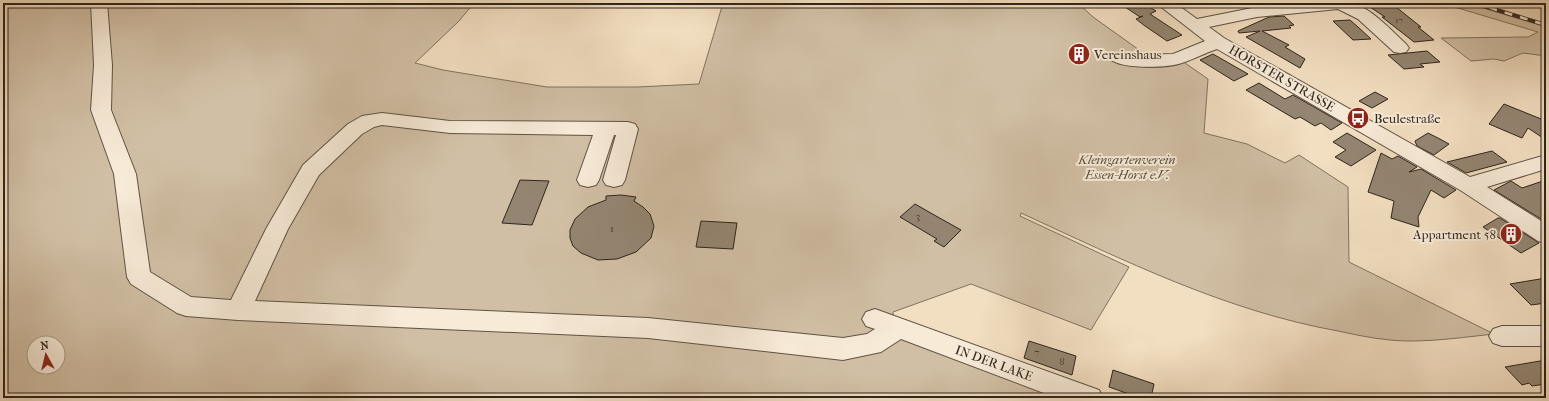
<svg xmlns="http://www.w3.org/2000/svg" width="1549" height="401" font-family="'IM FELL French Canon',serif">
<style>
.green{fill:#d1bfa5;stroke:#807260;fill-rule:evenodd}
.building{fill:#948572;stroke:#2e251c}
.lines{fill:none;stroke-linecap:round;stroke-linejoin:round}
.minor-casing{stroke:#5f5345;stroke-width:2}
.minor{fill:#f7ead7;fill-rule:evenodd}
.rail-casing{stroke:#2e251c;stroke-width:4}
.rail{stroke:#f7ead7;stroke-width:2.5;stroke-dasharray:8;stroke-linecap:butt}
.labels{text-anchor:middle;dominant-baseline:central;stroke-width:4;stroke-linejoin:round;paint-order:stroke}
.far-number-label{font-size:9px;fill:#483d32}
.number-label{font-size:11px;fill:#483d32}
.poi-label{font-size:13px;fill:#2e251c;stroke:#f7ead7;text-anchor:start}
.street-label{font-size:13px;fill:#2e251c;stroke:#f7ead7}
.park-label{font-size:13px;font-style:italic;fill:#574c3e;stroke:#f7ead7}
</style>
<rect width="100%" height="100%" fill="#f2dec1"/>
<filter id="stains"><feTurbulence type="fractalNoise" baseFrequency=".005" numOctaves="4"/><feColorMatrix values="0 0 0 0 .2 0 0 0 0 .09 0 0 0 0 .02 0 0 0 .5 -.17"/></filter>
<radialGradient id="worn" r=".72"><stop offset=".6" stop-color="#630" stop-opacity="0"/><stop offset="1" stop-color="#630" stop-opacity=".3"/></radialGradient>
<path class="green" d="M3,3H474L459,21L415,63L443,70L547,87H637L699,84L723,3H1078L1093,17L1149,57L1175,56L1208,79L1204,133L1247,144L1285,163L1299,155L1348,187L1349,262L1494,334C1466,337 1438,341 1410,341C1385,341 1361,336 1338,331C1226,311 1123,260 1021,213L1020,216L1129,267L1091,330L971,284L893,312L894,324L1077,398H3ZM34,343H58V367H34Z
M1441,3H1467L1546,27V56L1523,53L1504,61L1494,59L1471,61L1441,38L1528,37L1538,32Z"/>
<path class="building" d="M1137,3H1143L1156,11L1150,14L1182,35L1167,41L1145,26L1136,19L1143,16L1140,17L1125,7Z
M1364,3H1391L1421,27H1418L1434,40L1414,42L1382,17H1385Z
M1284,16L1294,25L1289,26L1291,28L1262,31L1289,45L1285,47L1305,59L1300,68L1246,37L1260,31L1239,33L1238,31L1269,17Z
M1350,20L1358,27L1371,39L1353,40L1333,21Z
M1427,51L1440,62L1420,64L1424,67L1404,69L1388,55Z
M1213,54L1248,74L1234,81L1200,60Z
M1259,83L1285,99L1293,95L1342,123L1331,130L1321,123L1315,126L1300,117L1295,119L1246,90Z
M1375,92L1388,99L1372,108L1359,101Z
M1504,104L1546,121V140L1528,128L1522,138L1489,124Z
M1347,133L1376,150L1351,166L1335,157L1346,150L1333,142Z
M1428,133L1438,138L1449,144L1434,155L1417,146L1415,141Z
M1492,151L1507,162L1466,173L1447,162Z
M1381,153L1392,159L1398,156L1417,167L1409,172L1421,169L1456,190L1444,198L1431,190L1418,217L1419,227L1391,218L1394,201L1368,192Z
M520,180L549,181L532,225L502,223Z
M1546,180V222L1494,190L1511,181L1522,188Z
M621,195L636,197L634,201L643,207L650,214L654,226L651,238L636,252L617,259L598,260L581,253L573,246L570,238V230L575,219L588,207L606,200V196Z
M915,204L936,216L961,230L944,247L934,241L937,239L900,217Z
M1498,218H1500L1539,243L1521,253L1483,227Z
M701,221L737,223L733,249L696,247Z
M1546,278V303L1531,305L1510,284Z
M1029,341L1076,356L1072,375L1024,358Z
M1546,360V384L1532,386L1529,383L1522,385L1505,367Z
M1113,370L1154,384L1151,398H1140L1109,387Z"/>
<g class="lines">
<g class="minor-casing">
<path id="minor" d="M91,3H107L112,65L111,110L136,174L150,272L191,297L231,300L266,229L303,165L348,124L362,116L382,113L450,121L628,122L635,124L638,129L625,180L622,185L614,187L606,185L603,180L616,135H614L599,180L596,185L588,187L580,185L577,180L593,135L450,133L382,125L374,127L362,134L319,175L288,229L255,301L648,318L843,338L867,334L875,329L866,326L862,319L866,312L875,309L1099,390L1103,398H1057L901,339L881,352L843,360L648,338L238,320L186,316L177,313L131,284L127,277L114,174L91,110L94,65Z
M1156,3H1175L1197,19L1257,7L1296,3H1354C1375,12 1390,29 1406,44L1409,48L1406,52L1400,53L1394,52L1358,19L1338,9L1257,17L1209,27L1224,38L1470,177L1546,155V169L1487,187L1546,224V243L1538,241L1460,190L1217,49C1205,53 1194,59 1182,63C1168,68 1117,70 1108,57L1111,53L1117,52L1129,55L1173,54L1205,41Z
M1502,326H1546V346H1502L1493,343L1489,336L1493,329Z"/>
</g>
<use href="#minor" class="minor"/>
<g class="rail-casing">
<path id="rail" d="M1474,3L1546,25"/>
</g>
<use href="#rail" class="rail"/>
</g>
<defs>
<g id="building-disc" transform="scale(1.15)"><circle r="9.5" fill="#8f2418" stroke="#f7ead7"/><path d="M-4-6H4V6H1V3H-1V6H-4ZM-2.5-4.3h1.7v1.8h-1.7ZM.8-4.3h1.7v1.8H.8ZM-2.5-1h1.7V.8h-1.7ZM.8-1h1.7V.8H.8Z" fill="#fff"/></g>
<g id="bus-disc" transform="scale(1.15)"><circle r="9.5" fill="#8f2418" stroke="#f7ead7"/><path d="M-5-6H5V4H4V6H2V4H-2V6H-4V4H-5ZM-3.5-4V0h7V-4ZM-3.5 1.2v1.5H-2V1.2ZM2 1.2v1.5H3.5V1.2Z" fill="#fff"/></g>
</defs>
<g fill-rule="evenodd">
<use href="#building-disc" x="1079" y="54"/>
<use href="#bus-disc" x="1358" y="118"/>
<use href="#building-disc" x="1511" y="234"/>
</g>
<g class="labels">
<g class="far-number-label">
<text x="1399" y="20">17</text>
</g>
<g class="number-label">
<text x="918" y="216">3</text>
<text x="612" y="228">1</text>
<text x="1037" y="352">7</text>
<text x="1062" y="361">8</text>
</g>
<g class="poi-label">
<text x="1094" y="54">Vereinshaus</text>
<text x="1374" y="118">Beulestraße</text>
<text x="1496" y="234" text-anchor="end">Appartment 58</text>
</g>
<g class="street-label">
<text transform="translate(1282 78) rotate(30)">HORSTER STRASSE</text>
<text transform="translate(994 363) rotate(20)">IN DER LAKE</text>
</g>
<g class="park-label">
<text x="1127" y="159">Kleingartenverein<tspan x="1127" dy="15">Essen-Horst e.V.</tspan></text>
</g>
</g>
<rect width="1549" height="401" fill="none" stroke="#f2dec1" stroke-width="16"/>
<rect x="4" y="4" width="1541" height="393" fill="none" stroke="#2e251c" stroke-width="2"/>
<rect x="8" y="8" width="1533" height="385" fill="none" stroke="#2e251c"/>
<g transform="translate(46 355) rotate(352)"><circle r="19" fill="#f7ead7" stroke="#a79b8c"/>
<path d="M0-3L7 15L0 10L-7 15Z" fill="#8f2418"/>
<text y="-6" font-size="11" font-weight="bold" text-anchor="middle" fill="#2e251c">N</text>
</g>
<rect width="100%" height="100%" filter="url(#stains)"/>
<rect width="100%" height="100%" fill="url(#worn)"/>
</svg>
